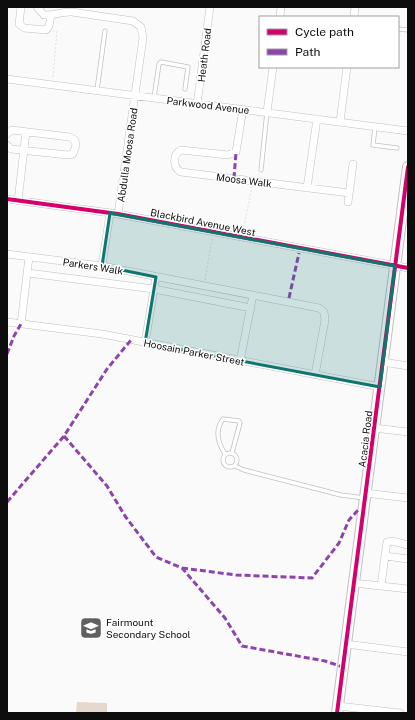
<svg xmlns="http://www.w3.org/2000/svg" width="415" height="720" font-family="'Public Sans',sans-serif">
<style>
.building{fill:#e5d8cd}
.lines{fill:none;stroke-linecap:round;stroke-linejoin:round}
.lane-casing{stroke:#c0c0c0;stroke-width:5}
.street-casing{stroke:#c0c0c0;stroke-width:8}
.secondary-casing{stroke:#c0c0c0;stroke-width:12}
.path{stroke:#e0e0e0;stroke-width:1;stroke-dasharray:2 2;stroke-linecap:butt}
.lane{stroke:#fefefe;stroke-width:3.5}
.street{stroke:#fefefe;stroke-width:7}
.secondary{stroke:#fefefe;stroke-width:10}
.quiet{stroke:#8e44ad;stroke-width:3;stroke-dasharray:6 3;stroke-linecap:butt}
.cycleway-casing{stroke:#fff;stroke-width:6}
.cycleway{stroke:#d6006c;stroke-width:4}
.marked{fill:#0f766e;fill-opacity:0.2;stroke:#0f766e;stroke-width:3;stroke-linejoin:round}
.labels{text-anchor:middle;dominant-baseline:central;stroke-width:3;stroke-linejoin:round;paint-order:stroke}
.street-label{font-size:10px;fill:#0d0d0d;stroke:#fff}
.poi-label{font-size:10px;fill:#0d0d0d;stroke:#fff;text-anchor:start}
</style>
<rect width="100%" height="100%" fill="#fafafa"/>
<path class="building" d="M77,702L107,703V713H76Z"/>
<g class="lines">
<g class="lane-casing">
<path id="lane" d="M398,29L408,30
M97,90L105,31
M154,98L159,64L161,62L188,67L185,89
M375,127L373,145L397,148
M261,170L267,112
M223 460a7 7 0 1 1 14 0a7 7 0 1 1-14 0Z
M225,454C218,443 214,431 223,419L239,421L240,423L232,453
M235,466L244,470L341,495L364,498"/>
</g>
<g class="street-casing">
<path id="street" d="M21,7L19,24L24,28L46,30L49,26L51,15
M37,7L44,15C53,16 62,11 72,12L133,21L141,27L143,38L118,214
M280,17L281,7
M354,17L355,7
M7,79L408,131
M197,104L210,7
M243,109L236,152L228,155L181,150C173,154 172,167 181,172L349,193
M267,112L273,67
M340,122L347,67
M7,134L12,130L69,137L75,140L76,145L73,154L68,155L11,149L7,145
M307,188L317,119
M7,199L118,214L408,268
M18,201L26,132
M348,202L353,164
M7,254L102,266L319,308L324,312L325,320L315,375
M102,266L110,213
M28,273L154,289L251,308
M7,322L102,334L380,387
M21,324L29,257
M145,343L156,277
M240,361L253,295
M383,362L408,366
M374,428L408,432
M365,493L408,498
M385,556L387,542L392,541L408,545
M354,583L408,589
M381,586L385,556L408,559
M346,644L408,652
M338,706L400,713"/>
</g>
<g class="secondary-casing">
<path id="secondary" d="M337,713L408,167"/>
</g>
<path class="path" d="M53,77L57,31H54
M243,231L252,187
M205,280L212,239"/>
<use href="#lane" class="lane"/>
<use href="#street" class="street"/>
<use href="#secondary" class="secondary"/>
<path class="quiet" d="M234,178L236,152
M289,298L299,253
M7,354L14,336L21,324
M64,436L107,486L125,516L156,557L182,568L225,618L242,646L325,661L343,667
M7,502L64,436L107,369L131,340
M182,568L236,575L312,578L339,543L349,520L358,510"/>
<g class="cycleway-casing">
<path id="cycleway" d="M7,199L118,214L408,268
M337,713L408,167"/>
</g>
<use href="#cycleway" class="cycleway"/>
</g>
<path class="marked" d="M110,213L395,266L380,387L145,343L156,277L102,266Z"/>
<defs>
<g id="school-square" transform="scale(1.15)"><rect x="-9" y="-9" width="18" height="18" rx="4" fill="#606060" stroke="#fff"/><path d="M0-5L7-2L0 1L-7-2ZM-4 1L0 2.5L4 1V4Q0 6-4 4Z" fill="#fff"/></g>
</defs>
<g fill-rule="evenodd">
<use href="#school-square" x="91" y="628"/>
</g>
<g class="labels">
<g class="street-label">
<text transform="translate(204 55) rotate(-83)">Heath Road</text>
<text transform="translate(208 105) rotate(7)">Parkwood Avenue</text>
<text transform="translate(127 155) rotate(-82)">Abdulla Moosa Road</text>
<text transform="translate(244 180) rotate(7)">Moosa Walk</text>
<text transform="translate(203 222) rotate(11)">Blackbird Avenue West</text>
<text transform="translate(93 266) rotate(9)">Parkers Walk</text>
<text transform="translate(194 352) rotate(11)">Hoosain Parker Street</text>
<text transform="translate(365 439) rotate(-83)">Acacia Road</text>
</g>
<g class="poi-label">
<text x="106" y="622">Fairmount<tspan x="106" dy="12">Secondary School</tspan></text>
</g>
</g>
<rect width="415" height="720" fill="none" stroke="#0d0d0d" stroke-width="16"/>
<rect x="259" y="16" width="140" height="52" fill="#ffffff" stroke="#9e9e9e"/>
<rect x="267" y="29" width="20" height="6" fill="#d6006c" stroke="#9e9e9e"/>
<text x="295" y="36" font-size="12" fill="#0d0d0d">Cycle path</text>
<rect x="267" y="49" width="20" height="6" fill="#8e44ad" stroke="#9e9e9e"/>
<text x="295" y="56" font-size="12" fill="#0d0d0d">Path</text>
</svg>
